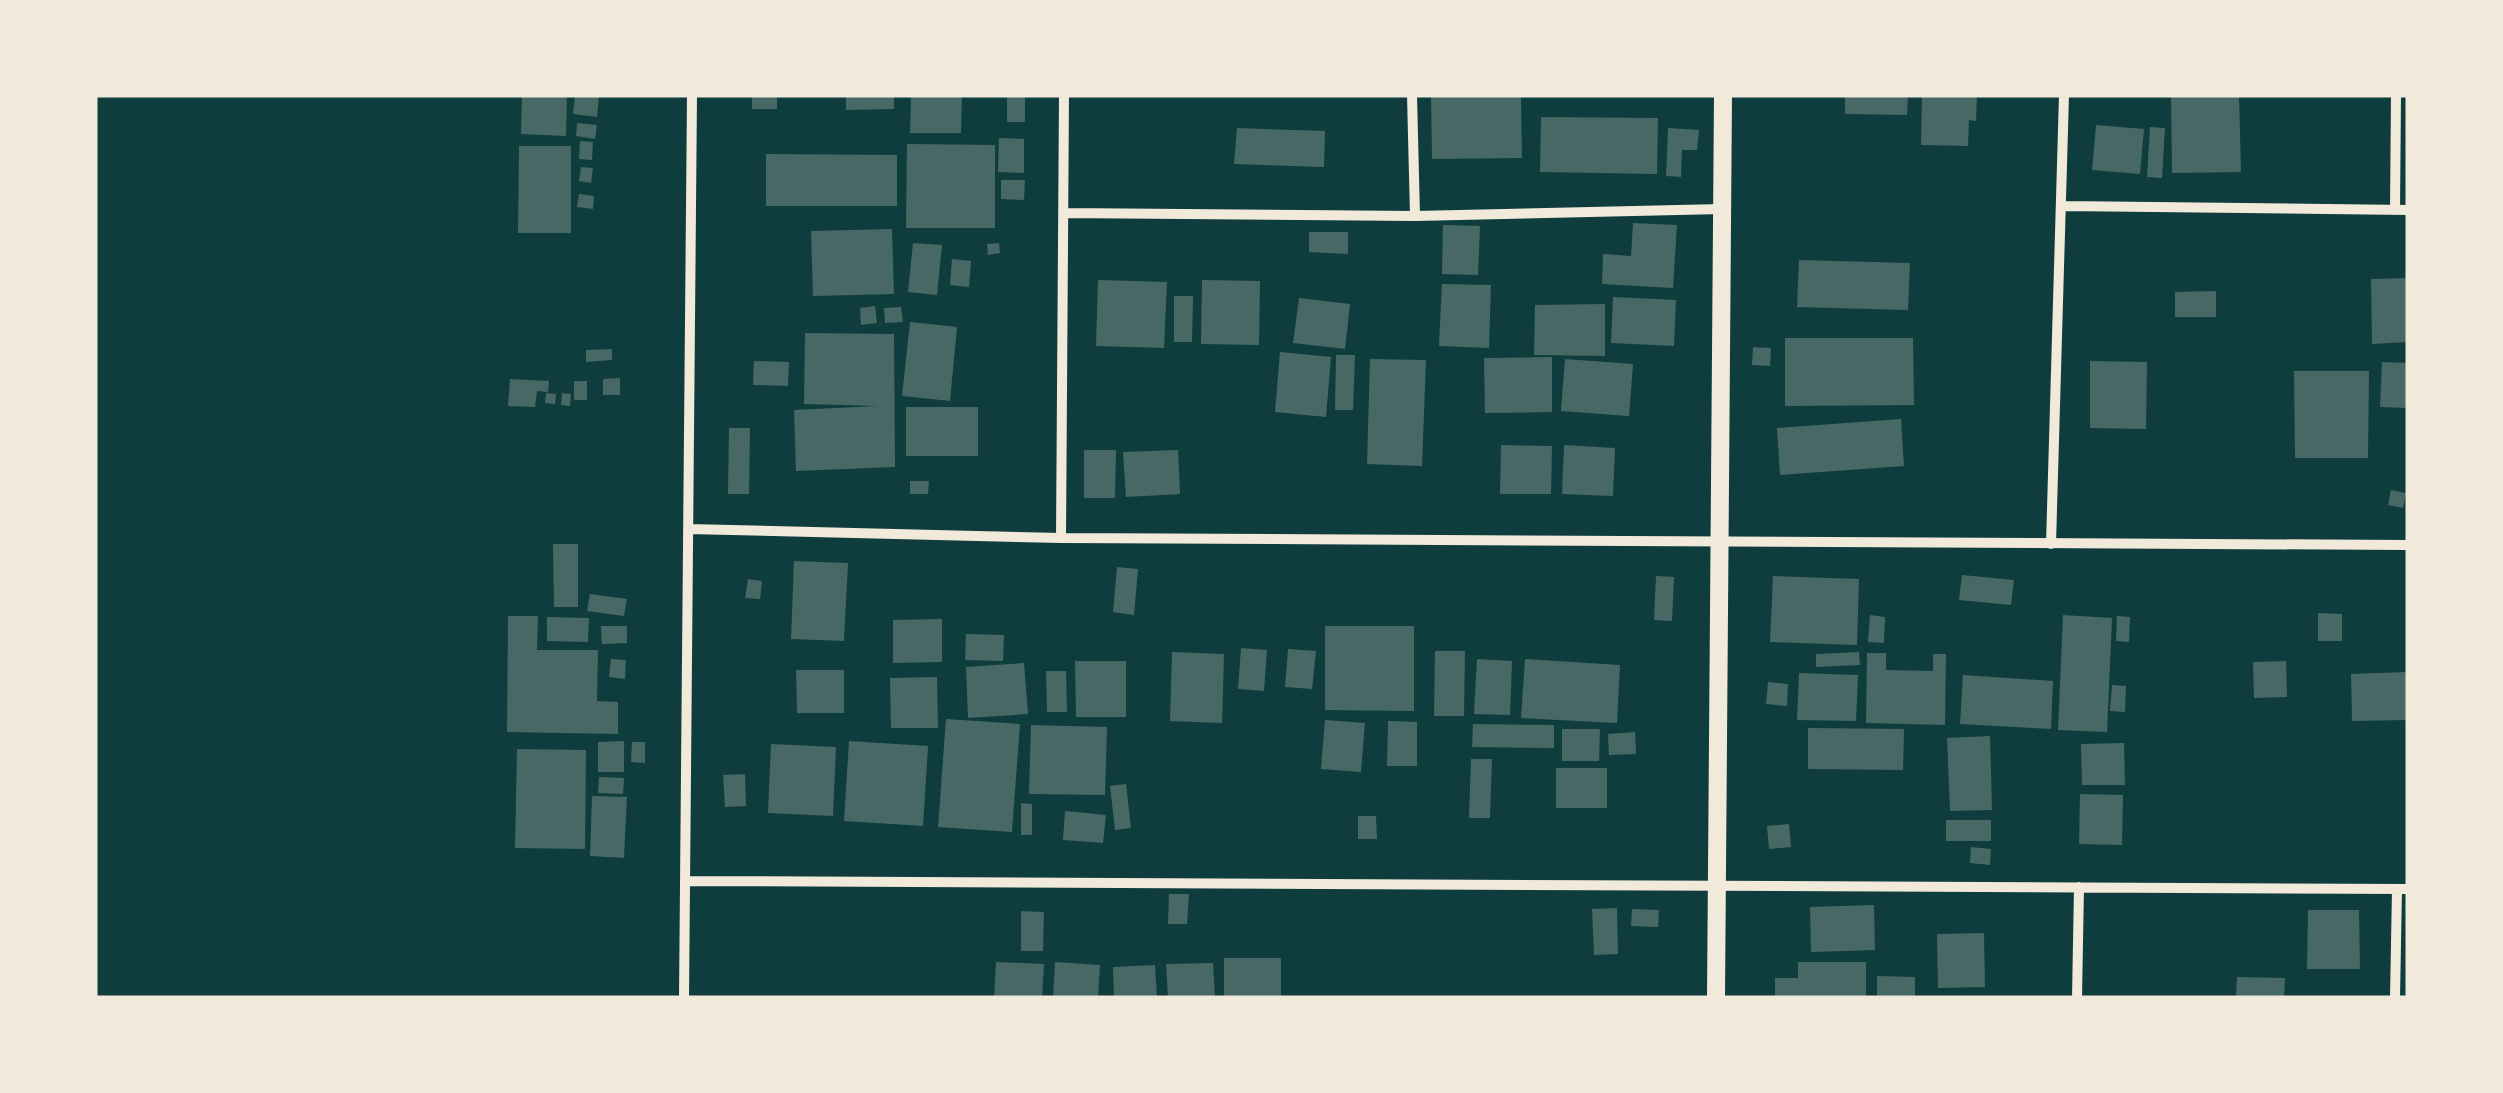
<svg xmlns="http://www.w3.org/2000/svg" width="2503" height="1093" font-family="'Open Sans',sans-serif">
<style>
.building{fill:#486865}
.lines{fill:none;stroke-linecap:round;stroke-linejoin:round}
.minor{stroke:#f1e9da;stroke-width:10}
.tertiary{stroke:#f1e9da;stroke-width:18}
</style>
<rect width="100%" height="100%" fill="#0f3d3e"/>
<path class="building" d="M522,95H567L566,136L521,134Z
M575,95H599L597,117L573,114Z
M752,95H777V109H752Z
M846,95H894V109L846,110Z
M911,95H962L961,133H910Z
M1007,95H1025V122H1007Z
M1431,95H1521L1522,158L1432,159Z
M1845,95H1908L1907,115L1845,114Z
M1922,95H1977L1976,121L1969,120L1968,146L1921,145Z
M2171,95H2239L2241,172L2172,173Z
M1541,117L1658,118L1657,174L1540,172Z
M577,123L597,125L595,139L576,136Z
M2096,125L2144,129L2140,174L2092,170Z
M2150,127L2165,128L2162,178L2147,177Z
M1237,128L1325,131L1324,167L1234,164Z
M1668,128L1699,130L1697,150H1682L1681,177L1666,176Z
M999,138L1024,139V173L998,172Z
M580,141L593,142L592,160L579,159Z
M907,144L995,145V228H906Z
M519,146H571V233H518Z
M766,154L897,155V206H766Z
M581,167L593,168L591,183L579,181Z
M1001,180H1025L1024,200L1001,199Z
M579,194L594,196L593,209L577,207Z
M1633,223L1677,225L1673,288L1602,284L1603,254L1631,256Z
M1443,225L1480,226L1478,275L1442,274Z
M892,229L894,294L813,296L811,231Z
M1309,232H1348V254L1309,252Z
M913,243L942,245L937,295L908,292Z
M999,243L1000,253L988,255L987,244Z
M952,259L971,261L969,287L950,285Z
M1799,260L1910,263L1908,310L1797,307Z
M2408,278V342L2372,344L2371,279Z
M1098,280L1167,282L1164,348L1096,346Z
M1202,280L1260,281L1259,345L1201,344Z
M1442,284L1491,285L1489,348L1439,346Z
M2216,291V317H2175V292Z
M1174,296H1193L1192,342H1174Z
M1613,297L1676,300L1674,346L1611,343Z
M1299,298L1350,304L1345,349L1293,343Z
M1605,304V356L1534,355L1535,305Z
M875,306L877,323L861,325L860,308Z
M901,307L903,322L885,323L884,308Z
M910,322L957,327L950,401L902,396Z
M805,333L894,334L895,467L796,471L794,410L878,406L804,404Z
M1785,338H1913L1914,405L1785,406Z
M1753,347L1771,348L1770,366L1752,365Z
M612,349V360L586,362V350Z
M1280,352L1331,357L1326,417L1275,412Z
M1336,355H1355L1353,410H1335Z
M1552,357V412L1485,413L1484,358Z
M1370,359L1426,360L1422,466L1367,464Z
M1565,359L1633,364L1629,416L1561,411Z
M754,361L789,362L788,386L753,385Z
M2090,361L2147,362L2146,429L2090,428Z
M2382,362L2408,363V408L2380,407Z
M2294,371H2369L2368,458H2295Z
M620,378V395H603V379Z
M510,379L549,381L548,392L537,391L535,407L508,406Z
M574,381H587V400H574Z
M546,393L556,394L555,404L545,403Z
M562,393L571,394L570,406L561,405Z
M906,407H978V456H906Z
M1901,419L1904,466L1780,475L1777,428Z
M729,428H750L749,494H728Z
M1501,445L1552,446L1551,494H1500Z
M1564,445L1615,448L1613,496L1562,494Z
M1084,450H1116L1115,498H1084Z
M1178,450L1180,494L1126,497L1123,452Z
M910,481H929L928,494H910Z
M2391,490L2406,493L2403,508L2388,505Z
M553,544H578V607H554Z
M794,561L848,563L844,641L791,639Z
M1117,567L1138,569L1134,615L1113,612Z
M1962,575L2014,580L2011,605L1959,600Z
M1656,576L1674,577L1672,621L1654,620Z
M1773,576L1859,579L1857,645L1770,642Z
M748,579L762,581L760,599L745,598Z
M590,594L627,599L624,616L587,611Z
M2318,613L2342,614V641H2318Z
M1870,615L1885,617L1884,643L1868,642Z
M2063,615L2112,618L2107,732L2058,730Z
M508,616H538L537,650H598L597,701L618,702V734L507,732Z
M2117,616L2130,617L2129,642L2116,641Z
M547,617L589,618L588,642L547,641Z
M942,619V662L893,663V620Z
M601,626H627V643L602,644Z
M1325,626H1414V711L1325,710Z
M966,634L1004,635L1003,661L965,660Z
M1241,648L1267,650L1264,691L1238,689Z
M1288,649L1316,651L1312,689L1285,687Z
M1435,651H1465L1464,716H1434Z
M1172,652L1224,654L1222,723L1170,721Z
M1859,652L1860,665L1816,667V654Z
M1867,653H1886V670L1933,671V654H1946L1945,725L1866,723Z
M611,659L626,660L625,679L609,677Z
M1477,659L1512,661L1510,715L1474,714Z
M1525,659L1620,665L1617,723L1521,718Z
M1075,661H1126V717H1076Z
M2286,661L2287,697L2254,698L2253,662Z
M1024,663L1028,714L968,718L966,667Z
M796,670H844V713H797Z
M1046,671H1066L1067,712H1047Z
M2408,672V720L2352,721L2351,674Z
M1799,673L1858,675L1856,721L1797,720Z
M1963,675L2053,681L2051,729L1960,724Z
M937,677L938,728H891L890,678Z
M1768,682L1788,684L1787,706L1766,704Z
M2112,685L2126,686L2125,712L2110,711Z
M946,719L1020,724L1012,832L938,827Z
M1325,720L1365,723L1361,772L1321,769Z
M1388,721L1417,722V766H1387Z
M1473,724L1554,725V748L1472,747Z
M1031,725L1107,727L1105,795L1029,794Z
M1808,728L1904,729L1903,770L1808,769Z
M1562,729H1600L1599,761H1562Z
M1635,732L1636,754L1609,755L1608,734Z
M1990,736L1992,810L1950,811L1947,738Z
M624,741V772H598V742Z
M849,741L928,746L923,826L844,821Z
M632,742H645V763L631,762Z
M2124,743L2125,785H2082L2081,744Z
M771,744L836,747L833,816L768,813Z
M517,749L586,750L585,849L515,848Z
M1471,759H1492L1490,818H1469Z
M1556,768H1607V808H1556Z
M745,774L746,806L725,807L723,775Z
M599,777L624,778L623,794L598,793Z
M1126,784L1131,828L1115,830L1110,786Z
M2080,794L2123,795L2122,845L2079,844Z
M592,796L627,797L624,858L590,856Z
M1021,803L1032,804V835H1021Z
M1065,811L1106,815L1103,843L1063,840Z
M1358,816H1376L1377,839H1358Z
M1946,820H1991V841H1946Z
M1789,824L1791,847L1769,849L1767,826Z
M1971,847L1991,849L1990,865L1970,863Z
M1169,894H1189L1187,924H1168Z
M1874,905L1875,950L1811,952L1810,907Z
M1617,908L1618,954L1594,955L1592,909Z
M1632,909L1659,910L1658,927L1631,926Z
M2308,910H2359L2360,969H2307Z
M1021,911L1044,912L1043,951H1021Z
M1984,933L1985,987L1938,988L1937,934Z
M1224,958H1281V998H1224Z
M996,962L1044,964L1042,998H994Z
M1055,962L1100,965L1098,998H1053Z
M1798,962H1866V998H1775V978H1798Z
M1213,963L1215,998H1168L1166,964Z
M1155,965L1157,998H1114L1113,967Z
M1877,976L1915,977V998H1877Z
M2237,977L2285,978L2284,998H2236Z"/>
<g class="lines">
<path class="minor" d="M1412,95L1415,216
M2063,206L2408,210
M2395,210L2396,95
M1065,213L1415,216L1722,209
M688,529L1061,538L2408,545
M1061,538L1064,95
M2051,544L2064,95
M685,881L2408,889
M684,998L692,95
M2077,998L2079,887
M2395,998L2397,889"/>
<path class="tertiary" d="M1716,998L1723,95"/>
</g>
<rect width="2503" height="1093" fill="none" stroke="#f1e9da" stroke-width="195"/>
</svg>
